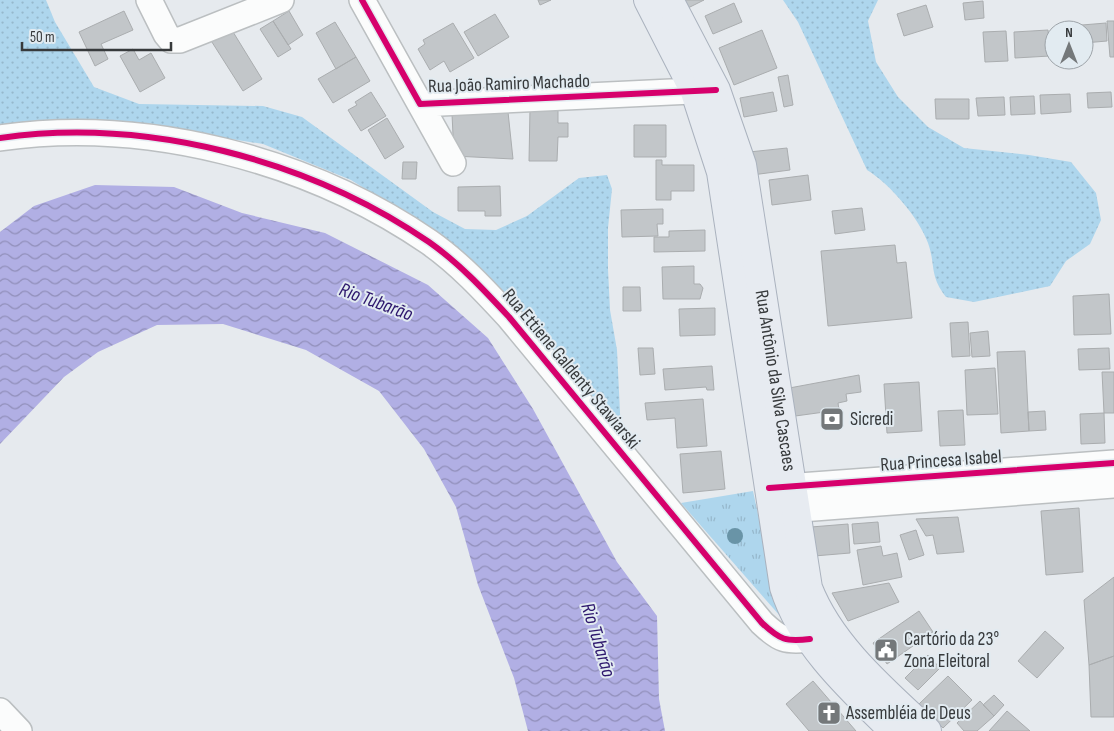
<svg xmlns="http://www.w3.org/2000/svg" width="1114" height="731" font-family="'Sofia Sans Condensed',sans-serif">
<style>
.grass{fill:url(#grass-dots)}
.park{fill:url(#park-tufts)}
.water{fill:url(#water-waves)}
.building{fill:#c2c6c9;stroke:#aaadaf}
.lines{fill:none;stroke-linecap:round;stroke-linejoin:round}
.minor-casing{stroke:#bbbfc1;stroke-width:28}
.major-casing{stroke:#aab2be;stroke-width:30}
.minor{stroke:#fbfcfc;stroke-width:25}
.major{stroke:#e7ebf1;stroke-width:28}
.cycleway-casing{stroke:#e2ebf1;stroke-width:9}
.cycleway{stroke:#d6006c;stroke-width:6}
.tree{fill:#6994a7}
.labels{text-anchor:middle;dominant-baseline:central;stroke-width:4;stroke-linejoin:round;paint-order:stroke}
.street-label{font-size:19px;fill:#373a3c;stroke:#e2ebf1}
.poi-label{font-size:19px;fill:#373a3c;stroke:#e2ebf1;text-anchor:start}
.water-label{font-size:20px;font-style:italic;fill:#2d176d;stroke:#e2ebf1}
</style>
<defs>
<pattern id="grass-dots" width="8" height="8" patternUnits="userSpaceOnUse" patternTransform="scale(1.25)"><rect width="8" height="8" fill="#aed6ed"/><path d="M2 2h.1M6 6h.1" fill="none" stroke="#96b8cc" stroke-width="1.8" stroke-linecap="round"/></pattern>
<pattern id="park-tufts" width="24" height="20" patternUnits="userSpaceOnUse" patternTransform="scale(1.25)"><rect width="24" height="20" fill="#aed6ed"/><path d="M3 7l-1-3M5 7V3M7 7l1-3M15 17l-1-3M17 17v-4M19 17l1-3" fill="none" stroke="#96b8cc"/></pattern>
<pattern id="water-waves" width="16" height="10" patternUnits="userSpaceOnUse" patternTransform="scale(1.25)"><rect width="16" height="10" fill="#b1afe4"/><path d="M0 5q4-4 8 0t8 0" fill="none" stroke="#918fba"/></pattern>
</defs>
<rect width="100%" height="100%" fill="#e6eaee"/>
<path class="grass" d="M0,0H46L55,22L94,87L139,104L263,106L302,117L433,212L465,229L496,230L527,216L579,178L607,175L612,189L608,228V269L610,310L617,350L621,433L571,376L393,206L351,180L263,144L199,134L0,127Z
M783,0H878L868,21L876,62L898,97L928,127L964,148L1029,155L1071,162L1096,193L1101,220L1090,244L1066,261L1050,286L974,302L946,297C929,275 936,266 928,243C919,218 890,184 867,170L798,22Z"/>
<path class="park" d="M753,491L780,616L681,503Z"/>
<path class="water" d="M95,185L174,187L242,213L325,233L428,285L488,338L533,409L617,562L657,616L659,699L665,731H528L514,678L478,585L456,507L424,449L379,391L306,350L223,324L157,325L98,352L64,377L0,444V232L34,206Z"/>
<path class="building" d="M538,0H551L540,5Z
M679,0H704L684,10Z
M983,1L984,18L965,20L963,3Z
M734,3L742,22L713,34L705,16Z
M926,5L933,27L904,36L897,14Z
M124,11L133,30L101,44L108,59L95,66L79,32Z
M289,11L303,35L288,45L273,21Z
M495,14L509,37L478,56L464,32Z
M273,21L291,49L278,57L260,29Z
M1107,21H1114V57H1110Z
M335,22L356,57L336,69L316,33Z
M453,23L474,58L450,72L444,61L430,70L418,49L425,44L423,40Z
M1106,23L1107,41L1084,43L1082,25Z
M1080,25L1081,30H1062V26Z
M230,27L262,79L243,91L210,39Z
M762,30L777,68L734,85L719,48Z
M1048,30L1050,56L1015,58L1014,32Z
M1006,31L1008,61L985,62L983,32Z
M133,49L139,60L151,53L165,78L140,92L120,56Z
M356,57L370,81L333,103L318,79Z
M788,75L793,105L784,107L778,77Z
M371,92L386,116L361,131L348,110L357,105L355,102Z
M773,92L777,111L744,117L740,98Z
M1111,92L1112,107L1088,108L1087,93Z
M1070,94L1071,112L1041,114L1040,95Z
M1034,96L1035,114L1011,115L1010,97Z
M1004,97L1005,115L978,116L976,98Z
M935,99H969V119H936Z
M530,109H558V123H568V137H558L557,161H529Z
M508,112L513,159L454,156L452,114Z
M387,118L404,147L385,159L368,130Z
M634,125H666V157H634Z
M787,148L790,170L752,175L749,152Z
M656,160H662V165H694V191H671V200H656Z
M403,162H417L416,179H402Z
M808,175L811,200L772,205L769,180Z
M500,186L501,216H485V211H458V187Z
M862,208L865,230L835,234L832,211Z
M663,209V224H657L658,236L622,237L621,210Z
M705,230V251L654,252V237H669V231Z
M895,245L897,263L906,262L912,318L828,326L821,251Z
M694,266V284H700L703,288L700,299H663L662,267Z
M623,287H640L641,311H623Z
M1109,294L1111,334L1074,335L1073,296Z
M715,308V335L680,336L679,309Z
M968,322L970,356L952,357L950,323Z
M988,331L990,356L972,357L970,333Z
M638,348H653L655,374L640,375Z
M1109,348L1110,369L1079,370L1078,349Z
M1025,351L1029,431L1001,433L997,352Z
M712,366L714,390H707L706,387L665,390L663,369Z
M995,368L998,414L967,415L965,370Z
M1102,372H1114V413H1104Z
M859,375L861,392L846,394L847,401L838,403L839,410L788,417L784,389Z
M919,382L922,431L887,433L884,384Z
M703,399L707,446L677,448L675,418L647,420L645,403Z
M963,410L965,445L940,446L938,411Z
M1045,411L1046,430L1029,431L1028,412Z
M1104,413L1105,443L1081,444L1080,414Z
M721,451L725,489L683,493L680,454Z
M1079,508L1083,572L1046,575L1041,511Z
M958,517L964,552L937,554L933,535L926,536L916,519Z
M878,522L880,542L854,544L852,524Z
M848,524L850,553L814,556L811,527Z
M916,530L924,555L909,560L900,535Z
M881,546L883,556L897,553L902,577L863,585L857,550Z
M1114,577V656L1089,665L1084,600Z
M889,583L899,602L848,621L832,593Z
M919,611L933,632L887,664L873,643Z
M1045,631L1064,648L1037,678L1018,661Z
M928,655L940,668L918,690L905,678Z
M1114,656V717H1091L1089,665Z
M948,676L972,700L943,728L919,704Z
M813,681L856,731H809L786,704Z
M994,695L1004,705L994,716L983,705Z
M980,701L994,716L977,731H964L957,723Z
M1007,711L1030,731H989Z"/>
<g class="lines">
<g class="minor-casing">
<path id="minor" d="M149,0L166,34L171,40H180L281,0
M362,0L420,104L713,90
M420,104L453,163
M0,138C145,117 308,159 429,242C459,263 484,290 509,317L762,623C780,640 786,642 810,639
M772,488L1114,463
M775,511L1114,485
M0,711L19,731"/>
</g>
<g class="major-casing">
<g id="major">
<path d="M648,0L695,92L721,172L784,587C802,645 852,690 894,731"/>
<path id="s1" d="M669,0L716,90L742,165L808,588C830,645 883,690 927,731"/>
</g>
</g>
<use href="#minor" class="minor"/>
<use href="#major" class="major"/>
<g class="cycleway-casing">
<path id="cycleway" d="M362,0L420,104L716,90
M0,138C145,117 308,159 429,242C459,263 484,290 509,317L762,623C780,640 786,642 810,639
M769,488L1114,463"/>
</g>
<use href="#cycleway" class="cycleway"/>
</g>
<circle class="tree" cx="735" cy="536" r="8"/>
<defs>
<g id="bank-square" transform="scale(1.25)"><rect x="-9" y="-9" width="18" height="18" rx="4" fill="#74787a" stroke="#e2ebf1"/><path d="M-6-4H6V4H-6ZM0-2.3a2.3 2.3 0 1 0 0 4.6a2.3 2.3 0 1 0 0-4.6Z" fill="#fff"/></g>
<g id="civic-square" transform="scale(1.25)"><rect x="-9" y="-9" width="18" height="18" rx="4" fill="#74787a" stroke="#e2ebf1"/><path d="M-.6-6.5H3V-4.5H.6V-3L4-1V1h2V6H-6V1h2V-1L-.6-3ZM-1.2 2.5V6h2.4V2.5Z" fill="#fff"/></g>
<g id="church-square" transform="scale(1.25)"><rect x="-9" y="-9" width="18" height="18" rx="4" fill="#74787a" stroke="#e2ebf1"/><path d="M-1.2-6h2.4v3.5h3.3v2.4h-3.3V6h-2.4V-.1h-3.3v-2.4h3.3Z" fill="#fff"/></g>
</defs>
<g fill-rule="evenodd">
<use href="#bank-square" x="832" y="419"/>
<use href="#civic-square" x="886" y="650"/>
<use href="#church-square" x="829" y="713"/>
</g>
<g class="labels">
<g class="street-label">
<text transform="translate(509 84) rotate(-2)">Rua João Ramiro Machado</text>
<text transform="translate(571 369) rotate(50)">Rua Ettiene Galdenty Stawiarski</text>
<text stroke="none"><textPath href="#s1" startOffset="399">Rua Antônio da Silva Cascaes</textPath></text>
<text transform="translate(941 461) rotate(-4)">Rua Princesa Isabel</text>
</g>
<g class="poi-label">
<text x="850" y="419">Sicredi</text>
<text x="904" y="639">Cartório da 23°<tspan x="904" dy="22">Zona Eleitoral</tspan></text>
<text x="846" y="713">Assembléia de Deus</text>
</g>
<g class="water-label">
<text transform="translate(376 302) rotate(20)">Rio Tubarão</text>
<text transform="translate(598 640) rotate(73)">Rio Tubarão</text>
</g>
</g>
<g transform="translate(1069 45)"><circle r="24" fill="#e2ebf1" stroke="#9ea4a9"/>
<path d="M0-4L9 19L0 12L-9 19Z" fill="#74787a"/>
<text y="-8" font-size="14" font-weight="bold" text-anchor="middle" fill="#373a3c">N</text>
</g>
<path d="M22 42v8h149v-8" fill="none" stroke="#373a3c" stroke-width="2.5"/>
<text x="30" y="42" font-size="15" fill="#373a3c" stroke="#e2ebf1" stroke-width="4" paint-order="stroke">50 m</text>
</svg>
